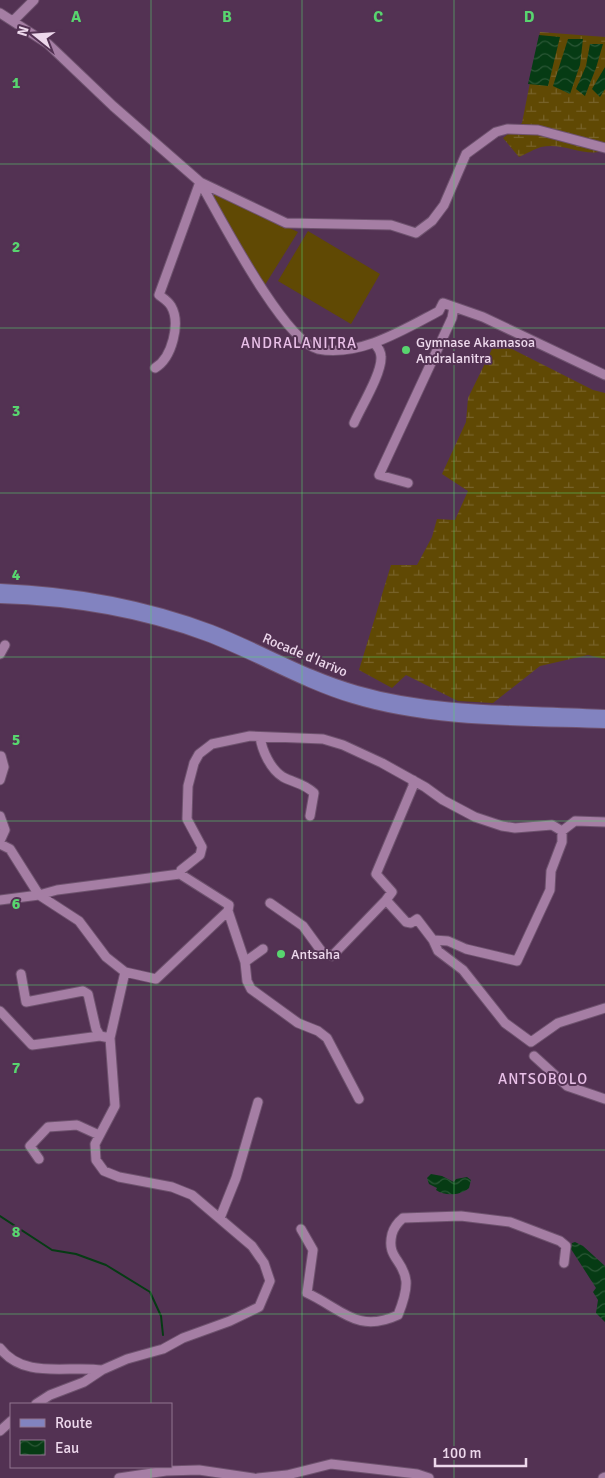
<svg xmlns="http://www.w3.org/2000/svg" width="605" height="1478" font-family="Signika,sans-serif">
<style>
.wetland{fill:url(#wetland-marsh)}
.pitch{fill:#604904}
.water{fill:url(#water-waves)}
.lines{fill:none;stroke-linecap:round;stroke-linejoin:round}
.stream{stroke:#063b14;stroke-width:2}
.minor-casing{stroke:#6e526e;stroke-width:11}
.major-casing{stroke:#6e526e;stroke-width:12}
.minor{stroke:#a57ea4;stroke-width:9}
.major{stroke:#8283c0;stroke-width:10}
.grid{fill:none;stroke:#58d56f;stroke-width:1;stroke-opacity:0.55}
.poi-dot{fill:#58d56f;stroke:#533253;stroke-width:2}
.labels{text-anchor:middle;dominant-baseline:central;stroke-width:4;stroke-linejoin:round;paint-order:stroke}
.poi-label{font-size:14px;fill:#edd8ec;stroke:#533253;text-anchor:start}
.street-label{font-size:14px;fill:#edd8ec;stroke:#533253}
.neighbourhood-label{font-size:15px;letter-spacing:1px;fill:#e9c0e8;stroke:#533253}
.grid-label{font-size:16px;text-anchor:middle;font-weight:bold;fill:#58d56f;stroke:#533253;stroke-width:4;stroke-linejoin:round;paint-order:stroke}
</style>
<defs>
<pattern id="wetland-marsh" width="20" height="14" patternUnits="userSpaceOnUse" patternTransform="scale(1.25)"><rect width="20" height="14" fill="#604904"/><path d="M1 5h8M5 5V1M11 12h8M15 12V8" fill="none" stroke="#776229"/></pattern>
<pattern id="water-waves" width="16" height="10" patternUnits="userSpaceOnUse" patternTransform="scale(1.25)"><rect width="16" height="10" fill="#063b14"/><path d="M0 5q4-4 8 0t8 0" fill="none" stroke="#2b5736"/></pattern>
</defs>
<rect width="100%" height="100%" fill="#533253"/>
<path class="wetland" d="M540,32L605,37V151C582,157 564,142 541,147C534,149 526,154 519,157L503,138L522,123Z
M496,341L593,390L605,393V659L588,655L540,666L493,703L458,701L406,675L392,688L359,670L391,565H417L432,537L437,519L455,520L468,491L442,474L466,422L468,398Z"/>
<path class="pitch" d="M213,193L298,232L263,288L210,197Z
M308,231L380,274L351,324L278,281Z"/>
<path class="water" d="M539,35L560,37L548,86L528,84Z
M568,39H583L580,65L570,94L553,86Z
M590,44H603L596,68L585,96L576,89L586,66Z
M605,67V89L600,97L592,89Z
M431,1174L442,1176L454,1182L456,1179L467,1177L471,1180L469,1188C461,1195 446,1197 436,1190L437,1188L429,1184L427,1178Z
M575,1242L583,1246L605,1266V1322L596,1313L598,1300L593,1292L596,1288L571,1249L572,1243Z"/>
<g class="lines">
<path class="stream" d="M0,1216L52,1250L76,1254L106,1265L150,1292L161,1316L163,1335"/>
<g class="minor-casing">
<path id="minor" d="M0,13L48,44L113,106L200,182L286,223L391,225L416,233L432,221L444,205L466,154L496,132L507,129L538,130L605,148
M13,21L34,0
M200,182C219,215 284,342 318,349C360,357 403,330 439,311L443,303L483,317L605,375
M155,368C172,358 181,323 171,306C168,301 163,298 159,295L200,182
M354,423C361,407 382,373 381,357C381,351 378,347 374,343
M408,483L379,475L452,318L454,307
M0,654L5,645
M260,737C262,750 270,769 283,777C294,783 304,783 314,793L310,816
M0,780L4,767L1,756
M413,780V786L376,874L392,892L386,900L406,922L411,923L417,919L433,940L438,951L463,970L505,1023L531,1042L558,1023L605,1008
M0,816L5,830L0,841
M0,844L10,849L39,895L79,921L106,957L125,972L156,979L228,911L229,905L180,874L181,870L200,855L202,847L187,819L188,786L194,763L199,754L212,744L250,736L323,739L343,745L382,763L425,787L443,800L475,817L502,826L515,828L552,825L562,831L575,821L605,822
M0,900L39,895L57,890L180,874
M270,903L303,926L322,952L332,956L386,900
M228,911L245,962L247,981L251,989L298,1023L318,1031L327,1038L359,1099
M433,940L448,941L466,949L517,961L550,890L551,871L562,842V831
M245,962L263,949
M21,974L26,1002L83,991L88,994L96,1029L100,1036L110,1038
M0,1011L32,1045L100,1036
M534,1056L567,1086L605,1099
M39,1159L30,1146L48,1127L77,1125L99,1135
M220,1218L236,1178L258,1102
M301,1229L313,1250L307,1293C342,1309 357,1334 398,1315C402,1305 407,1292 406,1281C404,1260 386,1258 392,1234C394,1227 397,1223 403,1218L461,1216L510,1222L560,1241L566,1246L564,1263
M0,1348C24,1380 68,1365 102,1370
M36,1404L50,1395L84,1382L102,1370L127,1359L163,1349L183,1338L230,1321L259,1307L270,1281L264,1263L252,1246L192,1195L172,1187L119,1177L104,1171L96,1160L95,1144L115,1106L110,1038L125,972
M0,1431L11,1421
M119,1478L166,1471L199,1470L253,1478
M258,1478L287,1475L331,1464L417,1474L429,1478
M603,1478L605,1477"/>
</g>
<g class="major-casing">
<path id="major" d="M0,589C72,592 142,604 211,630C260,649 306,677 357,691C437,714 522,710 605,715
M0,598C71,600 140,611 207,636C257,655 303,683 353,698C431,722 524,720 605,723"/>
</g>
<use href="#minor" class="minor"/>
<use href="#major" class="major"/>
</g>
<path class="grid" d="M151,0V1404M302,0V1478M454,0V1478M0,164H605M0,328H605M0,493H605M0,657H605M0,821H605M0,985H605M0,1150H605M0,1314H605M151,1467V1478"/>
<g class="poi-dot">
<circle cx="406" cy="350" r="5"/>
<circle cx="281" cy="954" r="5"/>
</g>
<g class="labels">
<g class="poi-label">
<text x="416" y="342">Gymnase Akamasoa<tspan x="416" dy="16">Andralanitra</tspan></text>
<text x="291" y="954">Antsaha</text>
</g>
<g class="street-label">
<text transform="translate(305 655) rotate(23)">Rocade d'Iarivo</text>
</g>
<g class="neighbourhood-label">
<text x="299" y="343">ANDRALANITRA</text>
<text x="543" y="1079">ANTSOBOLO</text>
</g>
</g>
<g class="grid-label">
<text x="76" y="22">A</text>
<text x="227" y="22">B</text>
<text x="378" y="22">C</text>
<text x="529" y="22">D</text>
<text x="16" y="88">1</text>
<text x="16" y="252">2</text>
<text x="16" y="416">3</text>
<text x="16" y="580">4</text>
<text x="16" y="745">5</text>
<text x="16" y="909">6</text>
<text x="16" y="1073">7</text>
<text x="16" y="1237">8</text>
</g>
<rect x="10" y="1403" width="162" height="65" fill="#533253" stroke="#917490"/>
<rect x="20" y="1419" width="25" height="8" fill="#8283c0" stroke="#917490"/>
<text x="55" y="1428" font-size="15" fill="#edd8ec">Route</text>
<rect x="20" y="1440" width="25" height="15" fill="url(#water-waves)" stroke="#917490"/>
<text x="55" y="1453" font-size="15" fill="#edd8ec">Eau</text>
<g transform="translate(35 35) rotate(287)" stroke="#533253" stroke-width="4" paint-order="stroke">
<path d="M0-4L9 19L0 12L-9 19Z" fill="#edd8ec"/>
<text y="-8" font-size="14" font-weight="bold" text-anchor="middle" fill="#edd8ec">N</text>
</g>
<path d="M435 1458v8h91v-8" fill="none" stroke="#edd8ec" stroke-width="2.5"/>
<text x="442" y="1458" font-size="15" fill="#edd8ec" stroke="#533253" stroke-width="4" paint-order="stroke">100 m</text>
</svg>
